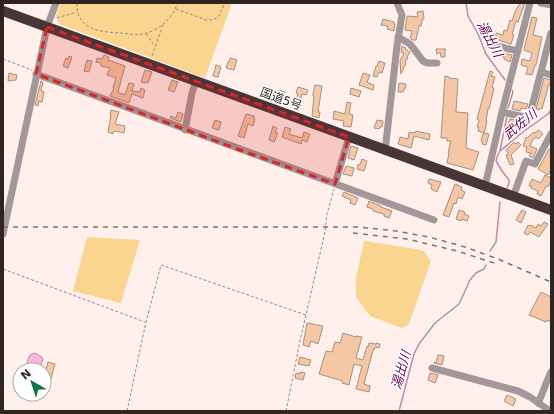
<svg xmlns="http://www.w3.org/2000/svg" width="554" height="414" font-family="'DejaVu Sans','Noto Sans JP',sans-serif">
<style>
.green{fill:#f9d590}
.water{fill:#fab8e0;stroke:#bd8ca7}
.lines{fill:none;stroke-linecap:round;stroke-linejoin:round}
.stream{stroke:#bd8ca7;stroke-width:1.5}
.building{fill:#f5c7a5;stroke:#a39184}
.path{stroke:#968a87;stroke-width:1;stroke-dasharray:3 2;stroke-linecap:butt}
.minor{stroke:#a39899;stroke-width:7}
.highway{stroke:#483538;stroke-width:10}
.rail{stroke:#7f7371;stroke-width:1.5;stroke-dasharray:5 5;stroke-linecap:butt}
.marked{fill:#d62828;fill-opacity:0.2;stroke:#d62828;stroke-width:3;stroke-dasharray:8 5;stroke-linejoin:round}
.labels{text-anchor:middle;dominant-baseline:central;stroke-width:3;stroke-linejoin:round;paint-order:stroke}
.street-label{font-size:12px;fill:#2e2523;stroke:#fff}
.water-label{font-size:13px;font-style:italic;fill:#67044e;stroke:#fff}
</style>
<rect width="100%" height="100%" fill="#fff0ec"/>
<path class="green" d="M61,3H232L205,78L59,24L56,16Z
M87,237L140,240L121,303L73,291Z
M364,241L416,249L424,251L431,261L409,324L402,328L370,316L356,297V278Z"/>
<path class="water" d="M34,353L41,356L43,359L40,368L38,369L28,365L27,362L30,355Z"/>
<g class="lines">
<path class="stream" d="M466,3L468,16L478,34L486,54L505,80
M508,108L513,92L512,90
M500,151L523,132L548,114L551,110
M507,188L509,183V180L502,171L496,161L497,157L500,151L507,116
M490,251L496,242L500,202
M399,411L414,354L419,344L435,323L459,304L470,280L476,273L484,269L486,265"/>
</g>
<path class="building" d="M520,3H525L518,22L516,21L512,35H514L511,44L495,39L496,33L503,35L504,30L507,31L510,20L512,21L515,12Z
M423,11L424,19L422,20L421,26H419L416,40H412L410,38L412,31L405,30L407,16L418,17L417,12Z
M532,17L537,18L533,35L542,37L536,65H535L532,75L526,74L528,67L521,65L522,59L530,61L532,53L524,50L526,41Z
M383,19L394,22V24H395L394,31L387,29L388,26L381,25Z
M402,46L406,48L405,49L410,52L407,57L408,58L405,62L406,63L401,74L400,61L404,53L401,52Z
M436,49H446L445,50V57H441L440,52L437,55Z
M493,49L496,51L512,55L510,62L504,59V57L500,56V54L492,52Z
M104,55L109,57L108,60L125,66L118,92L125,95L129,83L134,84L132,91L140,92L141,88L145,90L143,98L132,94L129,103L110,96L114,88H113L116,78L107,75L110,68L101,66V63L96,62L97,58L102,59Z
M69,56L72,57L68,68L63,66L66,58L68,59Z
M230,58L237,60L234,70L226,68L228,62H229Z
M87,60L92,61L89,72L84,71Z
M379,61L385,63L382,73L379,72L377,77L373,76L376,66H377Z
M216,65L221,67L218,77L213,76Z
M145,70L152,72L148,83L146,82V83L141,82Z
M490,71L493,72L491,76L495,77L492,87L494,88L489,109H488L486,121H487L486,126L484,133L478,131L479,127H477L479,120L477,119Z
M9,73L17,75L16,80L8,81Z
M363,73L370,75L367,82H368V83L374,85L373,90L359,85Z
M445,76L449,77V78L458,79L456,112L468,113L466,148L479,152L473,170L447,163L449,153H448L451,141H447V138H441Z
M544,78L551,80V84H549L542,109L540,108L539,110L536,109Z
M172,80L178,82L174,92L168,90Z
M41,81L43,82L41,91L44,92L42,102L39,101L38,106L35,105Z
M399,83L406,84L405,89H404L403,92H398Z
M315,85L322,86L318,112H320L319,118L312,116L314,96H313V94Z
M298,87L308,90L306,95L302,94L300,101H302L298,111L295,110L296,107L294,106L298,94L296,93Z
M351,88L361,91L359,97L350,94Z
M279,90L285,92L281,101L278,100L277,103L273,102L277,92H278Z
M514,101L528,104L526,109L521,108L520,111L512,109Z
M347,102L351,103L349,114L353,115L351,127L343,126L344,121L333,119L334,111L345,114Z
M111,110L119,112L115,124L125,126L124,133L115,131L113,132V134L108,132L111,115H110Z
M178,112L183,114L181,122L170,118L171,116L176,118Z
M246,114L254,116V119H255L253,126L248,124L244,138L238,136Z
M510,119L525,122L524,124L516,122L515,126L508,125Z
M215,120L221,122L219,130L212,128Z
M377,120L383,121L382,127H380L379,129L374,128Z
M273,126L277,128L275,133H278L274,142L269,140Z
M285,127L291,129L289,134L302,138L304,132L310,134L307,142L302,140L301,144L282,137Z
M539,130L543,134L538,139L536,137L532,141L530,146L537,149L533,158L529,156L531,153L526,152L527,147L523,146L526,137L527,138L534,132L535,133Z
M416,131L430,134L429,140L414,136L411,148L398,144L400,137L408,139L409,132L413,133V132L415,133Z
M485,133L489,134L486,145L482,144L483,142L481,141L483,134H485Z
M514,142L516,144L518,142L521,145L511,155L514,164L510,165L506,155L509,154L506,150Z
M351,146L358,148L354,160L348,158Z
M549,149L551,150V170L548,175L538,169Z
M362,159L367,161L364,171L357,169L358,164L360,165Z
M346,166L354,168L352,176L343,174Z
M545,175L551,178V181L548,187L546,186L541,196L537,194L538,191L531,188L532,187L529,186L532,179L541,183Z
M429,179L441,182L437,192L431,189L432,185L428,183Z
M455,184L462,187L461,190L465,192L462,199L458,197L456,204L454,203L449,217L443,215Z
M344,192L358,198L355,205L350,203L351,200L342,196Z
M369,201L381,206V207L392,211L389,218L384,216V214L373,211V209L367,207Z
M459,210L465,212L464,214L469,216L467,221L462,219L461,221L456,219Z
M522,210L526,212L521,223L516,220Z
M544,222L548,224L539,237L530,232L528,235L524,233L528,225L529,226L530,225L536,228L538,224L541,226Z
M541,292L551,297V322L547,320L546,322L529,315Z
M307,323L323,326L318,344L311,341L309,347L303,345Z
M343,333L356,337V336L362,337L356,358L363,360L367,346L368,347L369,343L376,344V343L380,344L379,348L375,347L374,350H373L364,384L370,386L369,392L356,389L362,366L354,364L349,385L342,383L343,381L319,374L326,351L332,352L335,342L340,343Z
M438,355L444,356L442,365L434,363V362L436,363Z
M300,357L311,360L309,366L298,364Z
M48,362L55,364L47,393L44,392V377Z
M300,372L305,373L303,380L295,378L296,373L299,374Z
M430,373L438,375L435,383L428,380Z
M507,395L516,399L513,406L504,401Z"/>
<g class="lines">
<path class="path" d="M77,3C76,30 100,32 121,33C128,34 136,35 142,34C157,32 174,18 177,3
M176,9L206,20C219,21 221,14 224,3
M57,18L77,12
M146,34L155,46
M152,56L163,25
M3,59L32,70
M3,269L145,322
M127,411L146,322L161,265L306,315
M286,411L300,341L325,232L327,214L334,189"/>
<path class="minor" d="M541,3L551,5
M398,37L410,44L423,61L427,63H437
M497,46L518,51
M541,72L551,75
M36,74L434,220
M502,112L529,118L551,33
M185,130L192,93L196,81
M385,151L397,46L402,15L397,3
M335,184L349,137
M485,186L502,112L530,3
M513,197L526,161L535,164L551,134
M3,234L47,27L56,3
M432,368L518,391L530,397L550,411
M538,403C543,393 546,382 551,372"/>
<path class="highway" d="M3,11L551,210"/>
<path class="rail" d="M3,227H359L396,231L429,237L465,247L498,259L551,282
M353,233L407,239L457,251L497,264"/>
</g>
<path class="marked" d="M47,27L349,137L335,184L240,150L36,74Z"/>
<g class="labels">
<g class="street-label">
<text transform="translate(281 99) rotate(20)">国道5号</text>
</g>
<g class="water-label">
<text transform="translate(490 39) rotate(62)">湯出川</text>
<text transform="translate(520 124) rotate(-39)">武佐川</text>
<text transform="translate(401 370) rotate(-74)">湯出川</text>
</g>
</g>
<rect width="554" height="414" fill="none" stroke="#2e2523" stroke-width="8"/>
<g transform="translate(32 382) rotate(321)"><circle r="19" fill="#ffffff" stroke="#aba8a7"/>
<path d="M0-3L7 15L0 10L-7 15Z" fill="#10734a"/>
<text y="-6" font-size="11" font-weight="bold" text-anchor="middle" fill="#2e2523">N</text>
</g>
</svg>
